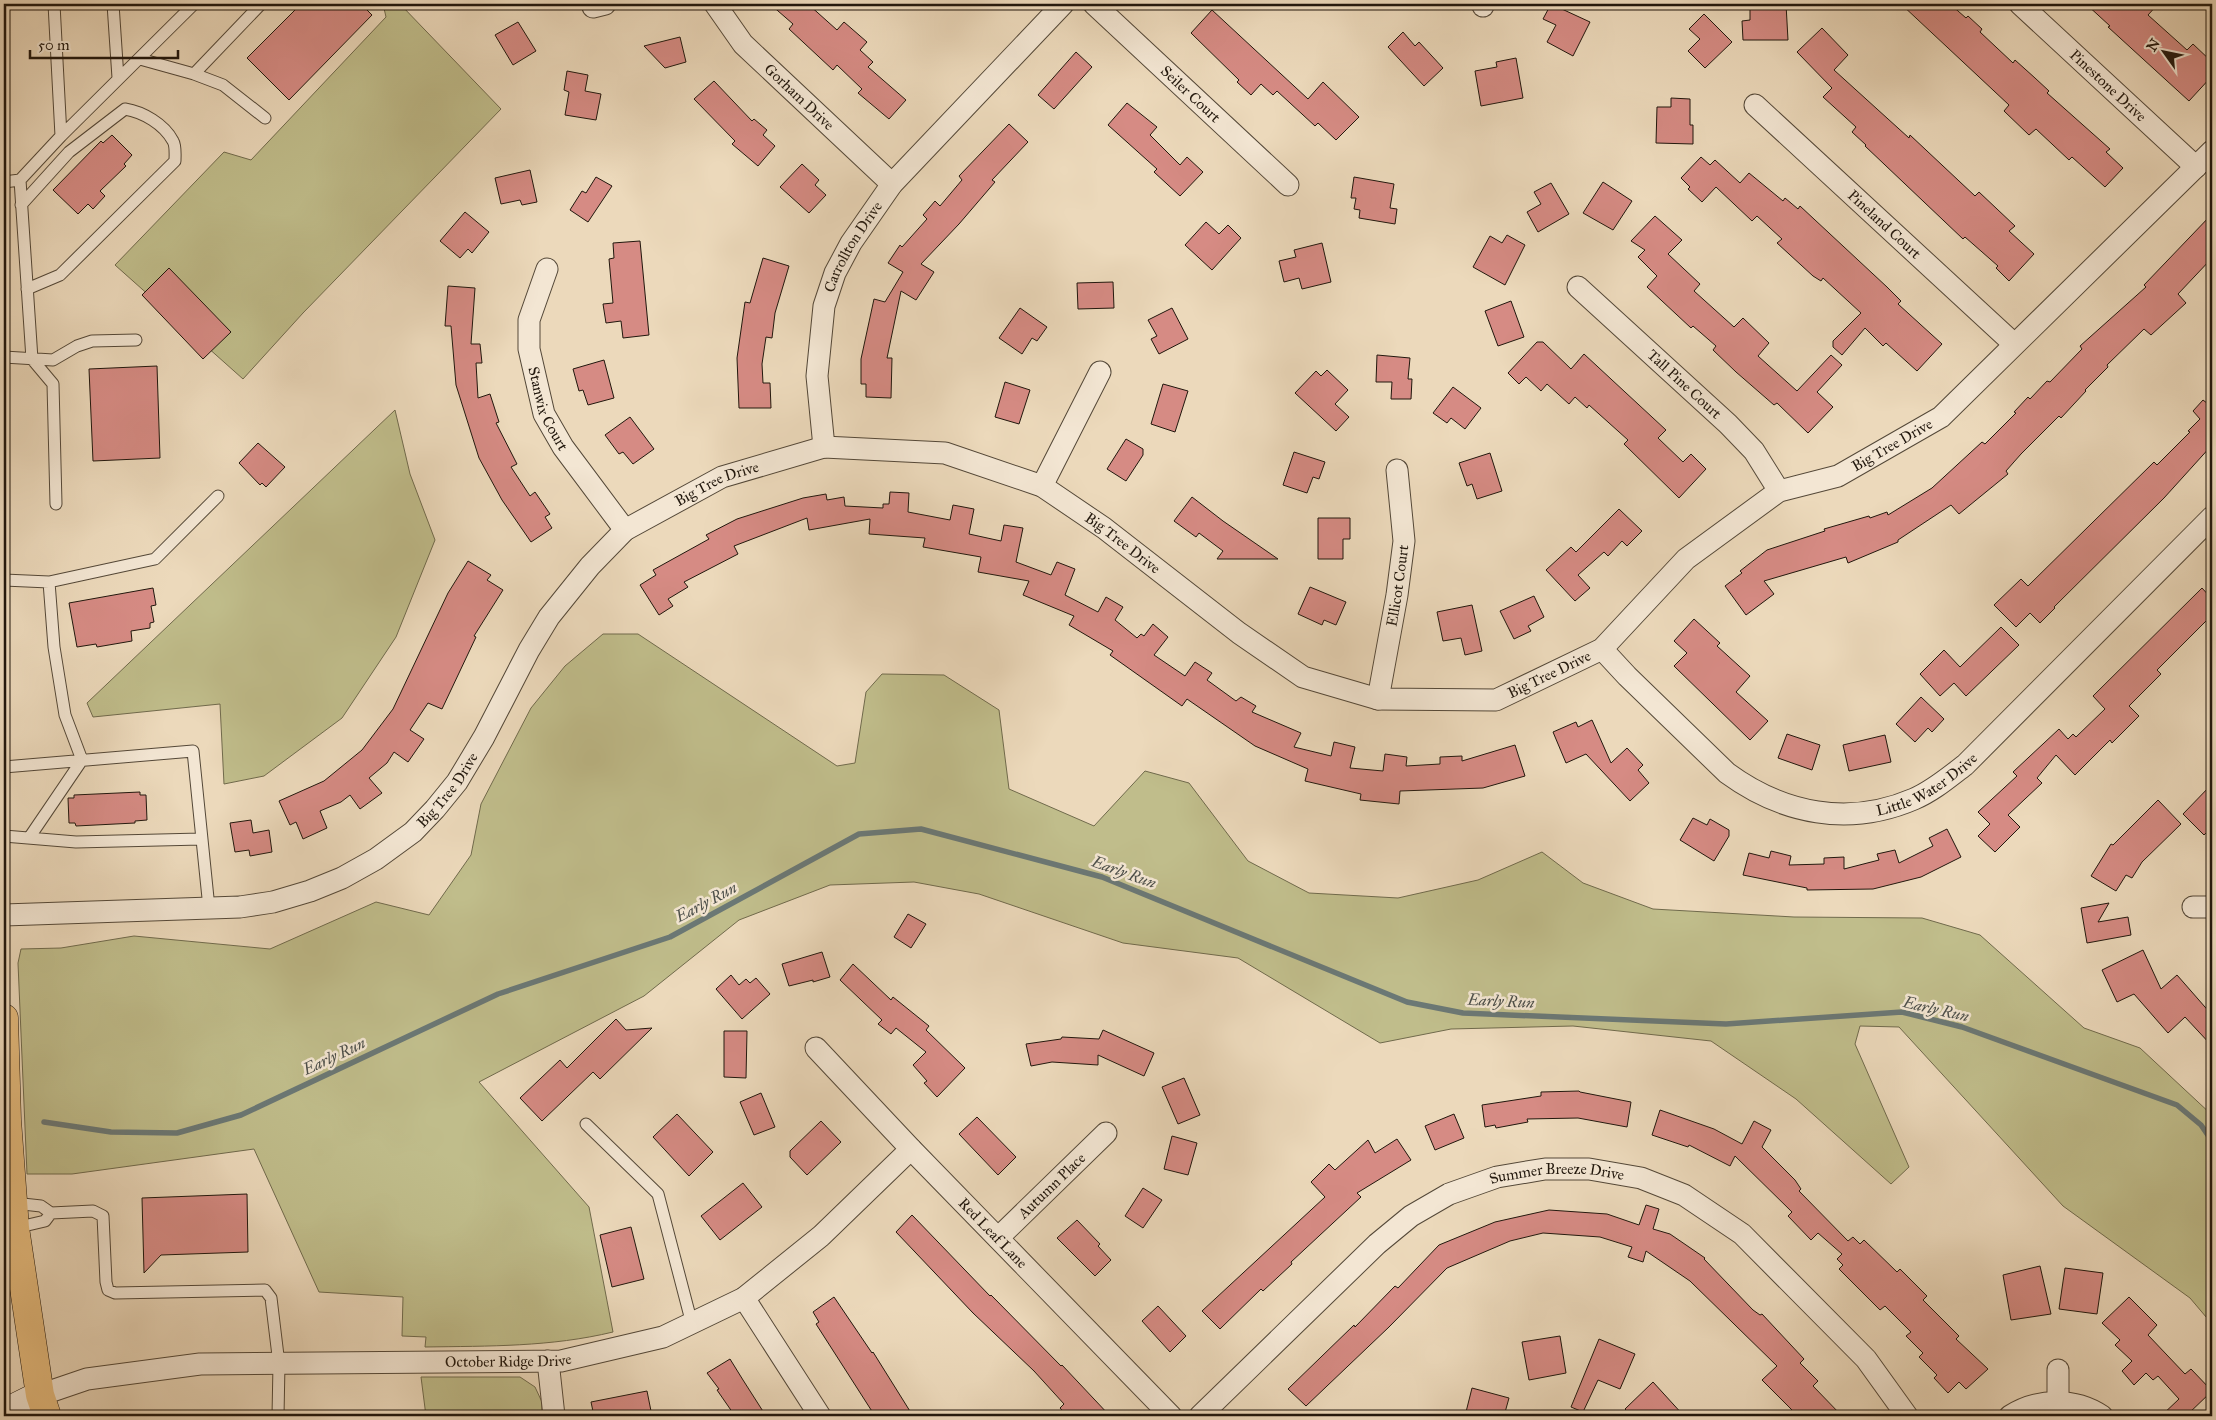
<svg xmlns="http://www.w3.org/2000/svg" width="2216" height="1420" font-family="'IM FELL Great Primer',serif">
<style>
.green{fill:#c0bd8b;stroke:#706a4c}
.lines{fill:none;stroke-linecap:round;stroke-linejoin:round}
.stream{stroke:#6b7875;stroke-width:5.5}
.building{fill:#d68b84;stroke:#21170d}
.lane-casing{stroke:#544838;stroke-width:13}
.street-casing{stroke:#544838;stroke-width:23}
.secondary-casing{stroke:#21170d;stroke-width:29}
.primary-casing{stroke:#21170d;stroke-width:29}
.lane{stroke:#f3e6d3;stroke-width:11}
.street{stroke:#f3e6d3;stroke-width:21}
.secondary{stroke:#f3e6d3;stroke-width:28}
.primary{stroke:#e6bc7e;stroke-width:28}
.labels{text-anchor:middle;dominant-baseline:central;stroke-width:5;stroke-linejoin:round;paint-order:stroke}
.street-label{font-size:15px;fill:#21170d;stroke:#f3e6d3}
.water-label{font-size:16px;font-style:italic;fill:#4c4f4a;stroke:#f3e6d3}
</style>
<rect width="100%" height="100%" fill="#ecd9bb"/>
<filter id="stains"><feTurbulence type="fractalNoise" baseFrequency=".004" numOctaves="4"/><feColorMatrix values="0 0 0 0 .2 0 0 0 0 .09 0 0 0 0 .02 0 0 0 .5 -.17"/></filter>
<radialGradient id="worn" r=".72"><stop offset=".6" stop-color="#630" stop-opacity="0"/><stop offset="1" stop-color="#630" stop-opacity=".3"/></radialGradient>
<path class="green" d="M383,4H400L501,109L303,313L243,379L115,265L224,152L251,160L386,17Z
M395,410L410,474L435,540L396,637L342,718L264,776L224,784L220,704L93,717L87,703Z
M603,634H638L837,766L855,763L866,692L882,674L944,675L999,710L1009,789L1094,826L1145,771L1189,783L1248,861L1309,893L1398,898L1478,880L1542,852L1583,883L1653,909L1794,917L1922,918L1980,935L2084,1028L2140,1048L2212,1115V1324L2190,1298L2063,1206L1899,1027L1860,1026L1855,1044L1909,1167L1891,1184L1796,1099L1711,1041L1573,1026L1451,1029L1380,1043L1238,958L1123,943L979,894L914,882L830,885L739,920L644,996L479,1082L589,1207L613,1332C551,1347 489,1346 425,1347L426,1337L402,1336L403,1297L319,1292L254,1149L72,1174H27L18,963L21,949L61,948L134,936L270,949L376,902L429,915L471,855L481,804L531,708L565,666Z
M421,1377H520L535,1387L542,1402V1416H426Z"/>
<g class="lines">
<path class="stream" d="M44,1122L111,1132L177,1133L241,1115L498,994L670,937L859,834L921,829L1102,877L1407,1002L1463,1013L1726,1024L1902,1012L1962,1027L2177,1105L2201,1125L2212,1141"/>
</g>
<path class="building" d="M301,4H361L372,15L289,100L247,58Z
M770,4H808L837,30L844,22L867,42L860,50L873,62L868,67L906,100L889,119L858,93L862,89L837,65L833,70L789,29L793,24Z
M1551,4L1590,22L1573,56L1547,42L1556,25L1543,19Z
M1786,4L1788,40H1743L1742,21L1750,20V5Z
M1901,4H1950L1966,18L1968,16L1982,29L1980,32L2013,63L2015,60L2035,78L2049,91L2047,93L2110,149L2106,152L2123,168L2105,187L2072,157L2069,160L2036,129L2029,135L2004,111L2009,105Z
M2086,4H2158L2148,15L2187,50L2193,44L2212,62V76L2189,101L2108,27L2110,26Z
M1212,10L1308,99L1323,82L1359,117L1336,140L1318,123L1315,126L1277,91L1273,95L1261,84L1251,95L1237,82L1239,80L1191,33Z
M1704,14L1732,42L1705,68L1688,51L1700,39L1689,29Z
M518,22L536,51L513,65L495,35Z
M1822,28L1848,55L1834,70L1909,138L1910,135L1975,196L1979,192L2015,226L2009,231L2034,254L2009,281L1996,268L1998,266L1965,237L1963,239L1865,146L1866,145L1852,132L1856,127L1823,97L1832,88L1797,52Z
M1403,32L1415,46L1419,42L1443,68L1424,86L1388,47Z
M680,37L686,62L665,68L644,46Z
M1076,52L1092,67L1054,109L1038,95Z
M1516,58L1523,98L1481,106L1475,71L1497,67L1496,62Z
M567,71L588,75L585,91L601,94L596,120L565,115L569,92L564,90Z
M714,81L752,121L754,119L767,130L763,135L775,146L758,166L732,144L735,141L694,99Z
M1671,98L1690,99V125H1693V144L1656,143L1657,107H1671Z
M1127,103L1157,127L1150,135L1180,165L1187,157L1203,172L1180,196L1154,172L1157,169L1108,125Z
M1009,124L1028,142L992,180L995,182L959,224L921,264L934,272L916,300L901,291L887,358H892L891,398L866,397V384H861V359L874,299L885,302L903,272L888,263L900,245L902,247L927,219L923,215L935,201L940,206L962,180L959,176Z
M112,135L132,155L124,164L126,166L100,191L105,196L93,209L88,204L78,214L53,190L101,141L103,143Z
M1701,157L1710,165L1715,160L1740,183L1749,173L1783,201L1785,198L1798,209L1800,206L1887,287L1901,301L1898,304L1942,344L1917,371L1886,343L1883,346L1865,328L1842,355L1833,347V341L1861,313L1823,278L1821,281L1813,276L1777,243L1782,239L1757,216L1752,221L1716,187L1702,202L1688,189L1690,187L1681,178Z
M802,164L819,180L815,185L826,195L809,213L780,187Z
M530,170L537,202L522,205L520,200L501,204L495,178Z
M596,177L612,186L588,222L570,210L582,191L586,193Z
M1354,177L1394,184L1390,208L1397,209L1395,224L1359,218L1360,210L1354,209L1356,198H1351Z
M1603,182L1632,201L1613,230L1583,213Z
M1551,183L1569,214L1538,232L1527,212L1541,204L1534,192Z
M465,212L489,232L472,253L468,249L460,258L440,241Z
M2212,214V258L2178,294L2186,303L2151,335L2144,329L2107,365L2108,367L2085,390L2086,391L2061,418L2059,416L2021,454L2006,471L2008,474L1959,514L1951,505L1898,540V542L1848,563L1846,557L1764,581L1774,594L1746,615L1725,586L1742,573L1740,571L1767,550L1825,531L1824,529L1869,516L1870,518L1887,512L1888,515L1932,488L1982,442L1985,444L2016,413L2014,412L2028,397L2030,399L2047,381L2050,382L2082,349L2080,346L2146,287L2144,285Z
M1655,216L1682,240L1668,254L1700,284L1694,291L1734,327L1743,318L1769,343L1758,356L1797,391L1831,355L1842,365L1817,392L1833,407L1808,433L1777,403L1774,405L1736,372L1713,350L1716,346L1693,326L1691,328L1647,287L1657,276L1638,257L1645,250L1631,241Z
M1206,222L1219,234L1228,225L1241,238L1212,270L1185,245Z
M1507,235L1525,245L1505,285L1473,267L1490,236L1502,243Z
M640,241L649,335L623,338L621,321L606,323L603,304L613,303L609,259L614,258L613,243Z
M1322,243L1331,282L1302,289L1299,278L1284,282L1279,261L1296,257L1294,250Z
M763,258L789,266L775,313L772,338L766,337L762,364L763,383H770L771,408H739L737,358L745,302L750,303Z
M169,268L231,332L203,359L142,295Z
M1113,282L1114,308L1078,309L1077,283Z
M448,286L475,288L471,344H480L482,363H476L478,398L490,394L499,422L496,423L517,464L511,467L530,496L535,492L550,514L545,517L552,528L531,542L502,500L479,458L456,385L451,326H445Z
M1511,301L1524,337L1498,346L1485,311Z
M1020,308L1047,327L1037,341L1032,338L1022,354L999,338Z
M1172,308L1188,339L1159,354L1151,339L1157,336L1148,320Z
M1537,342H1543L1571,369L1584,354L1666,430L1658,438L1683,462L1691,454L1706,469L1679,498L1624,444L1628,440L1589,405L1587,408L1575,397L1569,404L1547,384L1541,391L1526,377L1519,384L1508,373Z
M1377,355L1410,358L1408,379H1412L1411,399H1391L1392,382H1376Z
M604,360L614,398L588,405L583,390L579,391L573,369Z
M157,366L160,458L93,461L89,369Z
M1327,370L1348,390L1335,404L1349,417L1336,431L1295,393L1316,371L1321,376Z
M1005,382L1030,390L1019,424L995,417Z
M1163,384L1188,391L1175,432L1151,424Z
M1453,387L1481,408L1465,429L1451,418L1447,423L1433,413Z
M2203,400L2212,407V445L2164,498L2054,607L2055,608L2040,623L2030,613L2016,627L1994,605L2021,579L2028,586L2154,462L2157,465L2190,432L2188,431L2200,419L2193,411Z
M630,417L654,449L633,464L623,452L619,454L605,435Z
M1126,439L1143,449V455L1126,481L1107,469Z
M258,443L285,467L266,487L262,483L260,485L239,463Z
M1294,452L1325,462L1319,479L1313,477L1307,493L1283,485Z
M1490,453L1502,491L1477,499L1472,484L1467,486L1459,463Z
M890,492L909,493L908,512L950,520L953,505L974,509L969,534L1001,541L1004,525L1023,528L1016,562L1051,575L1057,562L1075,569L1065,595L1098,612L1106,597L1123,607L1115,620L1137,638L1141,634L1144,636L1153,624L1168,637L1154,655L1185,676L1195,662L1212,673L1207,680L1236,701L1241,697L1256,706L1252,712L1301,733L1294,747L1331,756L1334,742L1355,747L1350,768L1383,771L1385,754L1407,757L1406,766L1440,764V757L1462,756V761L1515,745L1525,776L1483,788L1400,791L1399,804L1360,800L1361,794L1305,781L1308,769L1255,746L1187,699L1182,706L1110,655L1113,651L1069,625L1074,616L1023,595L1029,581L978,572L981,557L923,547L925,538L869,534L870,519L809,530L807,518L734,546L738,554L684,582L688,587L668,599L673,606L659,615L640,585L656,575L653,570L709,539L706,535L737,519L803,498L826,494L827,500L844,497L845,506L883,508V504H889Z
M1192,497L1223,521L1278,559H1217L1223,551L1199,533L1196,537L1174,521Z
M1619,509L1642,531L1627,546L1622,541L1608,556L1604,552L1578,575L1590,588L1575,601L1546,570L1571,547L1576,552Z
M1318,518H1350V539H1343V559H1318Z
M468,561L491,575L487,580L503,590L474,636L476,637L442,709L428,703L410,730L424,739L408,762L394,752L387,763L369,778L382,793L360,809L350,795L341,802L320,811L327,828L303,839L296,822L290,825L279,801L324,781L362,750L393,709L448,593Z
M1310,587L1346,602L1336,625L1324,620L1322,625L1298,614Z
M153,588L156,605L151,606L154,622L150,623V628L131,631L132,641L97,647L96,644L77,647L69,603Z
M2202,588L2212,599V615L2157,670L2161,674L2129,706L2139,716L2112,743L2110,740L2075,775L2056,755L2037,778L2042,783L2008,815L2020,827L1995,852L1978,836L1990,824L1978,812L2017,776L2013,772L2059,729L2068,739L2073,734L2076,737L2105,709L2093,696Z
M1534,596L1544,617L1528,626L1531,631L1514,639L1500,611Z
M1472,605L1482,651L1465,655L1461,638L1443,641L1437,612Z
M1694,619L1720,643L1717,646L1750,676L1736,692L1768,721L1750,740L1674,666L1687,653L1674,641Z
M2001,627L2019,645L1966,696L1954,683L1940,696L1920,674L1944,650L1960,667Z
M1921,697L1944,719L1932,732L1928,728L1915,742L1896,724Z
M1592,720L1611,763L1627,748L1643,765L1638,770L1649,783L1630,801L1586,754L1566,763L1553,732L1576,722L1578,727Z
M1787,734L1820,745L1812,770L1778,758Z
M1885,735L1891,762L1849,771L1843,745Z
M2212,784V827L2204,835L2183,814Z
M140,792V795H146L147,820L135,821V823L76,826L75,823H69L68,798H74V795Z
M2158,800L2181,824L2142,862L2132,878L2126,875L2116,891L2091,876L2111,844L2113,845Z
M1693,818L1707,825L1710,819L1729,830V836L1714,861L1680,840Z
M251,820L253,833L269,830L272,852L250,856L249,850L235,852L230,823Z
M1947,829L1961,857L1921,877L1873,889L1807,890V888L1743,875L1749,853L1769,858L1771,851L1791,856L1789,865L1824,864V858L1844,857V869L1879,860L1877,854L1895,850L1899,863L1933,846L1929,838Z
M2109,903L2098,922L2128,917L2131,935L2087,943L2081,908Z
M908,914L926,924L911,948L894,937Z
M2143,950L2161,989L2177,975L2212,1015V1046L2185,1017L2168,1033L2134,994L2117,1002L2102,970Z
M822,952L830,977L813,982V980L789,986L782,964Z
M853,964L891,1000L893,997L929,1026L926,1030L965,1068L937,1097L924,1083L927,1081L913,1065L926,1052L896,1028L891,1034L878,1024L882,1020L840,980Z
M731,975L739,985L746,979L750,983L756,978L770,994L742,1019L716,989Z
M616,1019L626,1030L652,1028L600,1079L593,1072L542,1121L520,1098L560,1060L567,1068Z
M1103,1030L1154,1053L1144,1076L1098,1055V1065L1052,1062L1031,1066L1026,1044L1061,1039L1062,1037L1099,1039Z
M724,1031H747L746,1078L724,1077Z
M1184,1078L1200,1115L1178,1124L1162,1087Z
M1579,1091L1580,1092L1631,1102L1627,1127L1578,1118L1527,1119L1528,1122L1496,1128L1495,1125L1485,1127L1482,1105L1541,1096V1092Z
M761,1093L775,1127L754,1135L740,1102Z
M1660,1110L1714,1129L1742,1144L1754,1121L1771,1130L1762,1147L1795,1180L1801,1189L1799,1191L1848,1241L1853,1237L1860,1244L1864,1240L1897,1272L1900,1269L1927,1296L1923,1300L1959,1336L1956,1339L1988,1369L1966,1389L1959,1382L1948,1393L1934,1378L1937,1375L1919,1357L1923,1353L1906,1336L1911,1332L1885,1306L1880,1310L1839,1269L1843,1265L1837,1259L1842,1254L1818,1233L1811,1240L1788,1216L1792,1212L1735,1156L1730,1166L1689,1145L1688,1147L1652,1135Z
M677,1114L713,1152L689,1176L653,1137Z
M1454,1114L1464,1138L1435,1150L1425,1126Z
M977,1117L1016,1157L998,1175L959,1134Z
M821,1121L841,1142L807,1175L790,1157V1151Z
M1172,1136L1197,1143L1188,1175L1164,1169Z
M1397,1139L1411,1160L1357,1193L1361,1197L1291,1262L1292,1264L1263,1291L1261,1289L1220,1329L1202,1311L1325,1197L1311,1182L1329,1164L1335,1170L1368,1140L1375,1153Z
M743,1183L762,1207L720,1240L701,1216Z
M1143,1188L1162,1200L1143,1228L1125,1216Z
M247,1194L248,1252L161,1255L144,1273L142,1198Z
M1646,1205L1659,1209L1653,1229L1670,1234L1705,1258L1704,1259L1753,1310L1760,1315L1762,1314L1804,1359L1800,1363L1818,1381L1813,1386L1842,1416H1798L1762,1380L1777,1366L1690,1281L1646,1251L1643,1262L1628,1257L1632,1247L1600,1237L1543,1233L1510,1241L1447,1268L1389,1327L1306,1406L1288,1389L1354,1325L1355,1327L1395,1286L1398,1288L1439,1245L1495,1222L1549,1210L1607,1214L1639,1225Z
M912,1215L990,1296L991,1295L1061,1366L1062,1365L1110,1416H1067L1060,1408L1064,1404L1034,1371L973,1313L896,1232Z
M1077,1220L1100,1244L1098,1246L1111,1260L1095,1276L1057,1238Z
M631,1227L644,1279L612,1287L600,1235Z
M2040,1266L2051,1314L2011,1320L2003,1275Z
M2065,1268L2103,1273L2097,1314L2059,1309Z
M834,1297L872,1353L873,1352L913,1416H875L816,1324L819,1322L813,1312Z
M2129,1297L2157,1325L2148,1335L2185,1374L2191,1369L2212,1391L2186,1416H2161L2179,1399L2158,1376L2153,1380L2146,1373L2134,1385L2122,1371L2132,1361L2115,1345L2120,1340L2102,1323Z
M1158,1306L1186,1336L1170,1352L1142,1321Z
M1560,1336L1566,1373L1529,1380L1522,1342Z
M1599,1339L1635,1354L1620,1389L1598,1380L1583,1412L1571,1407Z
M730,1359L743,1380L766,1416H735L717,1390L719,1389L707,1373Z
M1653,1382L1684,1416H1632L1625,1409Z
M1472,1388L1509,1398L1504,1416H1465Z
M647,1391L652,1416H594L591,1402Z"/>
<g class="lines">
<g class="lane-casing">
<path id="lane" d="M113,4L118,78
M140,59L194,74L261,4
M194,74L223,85L265,118
M61,136L194,4
M20,180L32,359L53,384L56,504
M4,182L20,180L61,136L54,4
M21,205L69,152L125,109C143,112 164,124 173,141C176,146 175,155 175,161L60,275L27,289
M4,357L53,360L77,346L92,341L136,340
M4,580L49,582L155,559L218,496
M49,582L54,647L65,715L82,760
M4,767L193,751L209,908
M4,836L76,842L201,839
M29,838L82,760
M586,1124L658,1194L692,1324
M14,1203L41,1206L51,1213L45,1221L15,1228
M51,1213L93,1211L103,1216L106,1282L108,1290L115,1293L265,1290L271,1298L279,1364L278,1416"/>
</g>
<g class="street-casing">
<g id="street">
<path id="s1" d="M715,4L743,44L892,184"/>
<path id="s2" d="M1094,4L1288,185"/>
<path d="M1483,4V6"/>
<path id="s3" d="M2020,4L2196,167"/>
<path d="M593,7L605,4"/>
<path id="s4" d="M1755,105L2014,344"/>
<path id="s5" d="M547,269L529,320V349L544,414L563,447L625,530"/>
<path id="s6" d="M1578,287L1728,424L1754,451L1779,491"/>
<path id="s7" d="M824,447L817,376L824,306L835,273L851,243L892,184L1063,4"/>
<path d="M1042,486L1100,372"/>
<path id="s8" d="M1602,649L1627,676L1727,773C1783,814 1849,827 1914,799C1933,791 1949,777 1965,765L2212,517"/>
<path id="s9" d="M1378,699L1397,595L1404,541L1397,470"/>
<path d="M2193,907H2212"/>
<path id="s10" d="M4,915L240,907L273,902L310,891L342,878L376,859L413,832L435,809L457,782L484,737L529,650L549,617L590,566L625,530L722,477L824,447L945,453L1042,486L1104,528L1239,633L1303,677L1378,699L1496,700L1602,649L1686,559L1779,491L1838,476L1941,417L2212,151"/>
<path id="s11" d="M816,1048L911,1149L1171,1416"/>
<path id="s12" d="M998,1238L1106,1133"/>
<path d="M744,1298L820,1416"/>
<path d="M548,1361L554,1416"/>
<path id="s13" d="M40,1395L87,1379L200,1364L561,1361L663,1337L744,1298L821,1236L911,1149"/>
<path d="M2058,1401V1370"/>
<path id="s14" d="M1200,1416L1377,1244L1411,1216L1449,1194L1497,1177L1545,1169H1589L1641,1178L1684,1195L1742,1234L1866,1359L1907,1416"/>
<path d="M2010,1416C2038,1398 2075,1398 2102,1416"/>
</g>
</g>
<g class="secondary-casing">
<path id="secondary" d="M4,1413L40,1395"/>
</g>
<g class="primary-casing">
<path id="primary" d="M4,1018L7,1120L15,1228L40,1395L47,1416"/>
</g>
<use href="#lane" class="lane"/>
<use href="#street" class="street"/>
<use href="#secondary" class="secondary"/>
<use href="#primary" class="primary"/>
</g>
<g class="labels">
<g class="street-label">
<text stroke="none"><textPath href="#s3" startOffset="120">Pinestone Drive</textPath></text>
<text stroke="none"><textPath href="#s2" startOffset="132">Seiler Court</textPath></text>
<text stroke="none"><textPath href="#s1" startOffset="126">Gorham Drive</textPath></text>
<text stroke="none"><textPath href="#s4" startOffset="176">Pineland Court</textPath></text>
<text stroke="none"><textPath href="#s7" startOffset="208">Carrollton Drive</textPath></text>
<text stroke="none"><textPath href="#s6" startOffset="144">Tall Pine Court</textPath></text>
<text stroke="none"><textPath href="#s5" startOffset="146">Stanwix Court</textPath></text>
<text stroke="none"><textPath href="#s10" startOffset="2238">Big Tree Drive</textPath></text>
<text stroke="none"><textPath href="#s10" startOffset="902">Big Tree Drive</textPath></text>
<text stroke="none"><textPath href="#s10" startOffset="1338">Big Tree Drive</textPath></text>
<text stroke="none"><textPath href="#s9" startOffset="115">Ellicot Court</textPath></text>
<text stroke="none"><textPath href="#s10" startOffset="1818">Big Tree Drive</textPath></text>
<text stroke="none"><textPath href="#s8" startOffset="392">Little Water Drive</textPath></text>
<text stroke="none"><textPath href="#s10" startOffset="482">Big Tree Drive</textPath></text>
<text stroke="none"><textPath href="#s14" startOffset="446">Summer Breeze Drive</textPath></text>
<text stroke="none"><textPath href="#s12" startOffset="75">Autumn Place</textPath></text>
<text stroke="none"><textPath href="#s11" startOffset="256">Red Leaf Lane</textPath></text>
<text stroke="none"><textPath href="#s13" startOffset="472">October Ridge Drive</textPath></text>
</g>
<g class="water-label">
<text transform="translate(1124 872) rotate(20)">Early Run</text>
<text transform="translate(706 902) rotate(-28)">Early Run</text>
<text transform="translate(1501 1001) rotate(3)">Early Run</text>
<text transform="translate(1936 1009) rotate(13)">Early Run</text>
<text transform="translate(334 1056) rotate(-25)">Early Run</text>
</g>
</g>
<rect width="2216" height="1420" fill="none" stroke="#ecd9bb" stroke-width="20"/>
<rect x="5" y="5" width="2206" height="1410" fill="none" stroke="#21170d" stroke-width="2.5"/>
<rect x="10" y="10" width="2196" height="1400" fill="none" stroke="#21170d"/>
<g transform="translate(2164 52) rotate(303)" stroke="#f3e6d3" stroke-width="4" paint-order="stroke">
<path d="M0-4L9 19L0 12L-9 19Z" fill="#21170d"/>
<text y="-8" font-size="14" font-weight="bold" text-anchor="middle" fill="#21170d">N</text>
</g>
<path d="M30 50v8h148v-8" fill="none" stroke="#21170d" stroke-width="2.5"/>
<text x="38" y="50" font-size="15" fill="#21170d" stroke="#f3e6d3" stroke-width="4" paint-order="stroke">50 m</text>
<rect width="100%" height="100%" filter="url(#stains)"/>
<rect width="100%" height="100%" fill="url(#worn)"/>
</svg>
